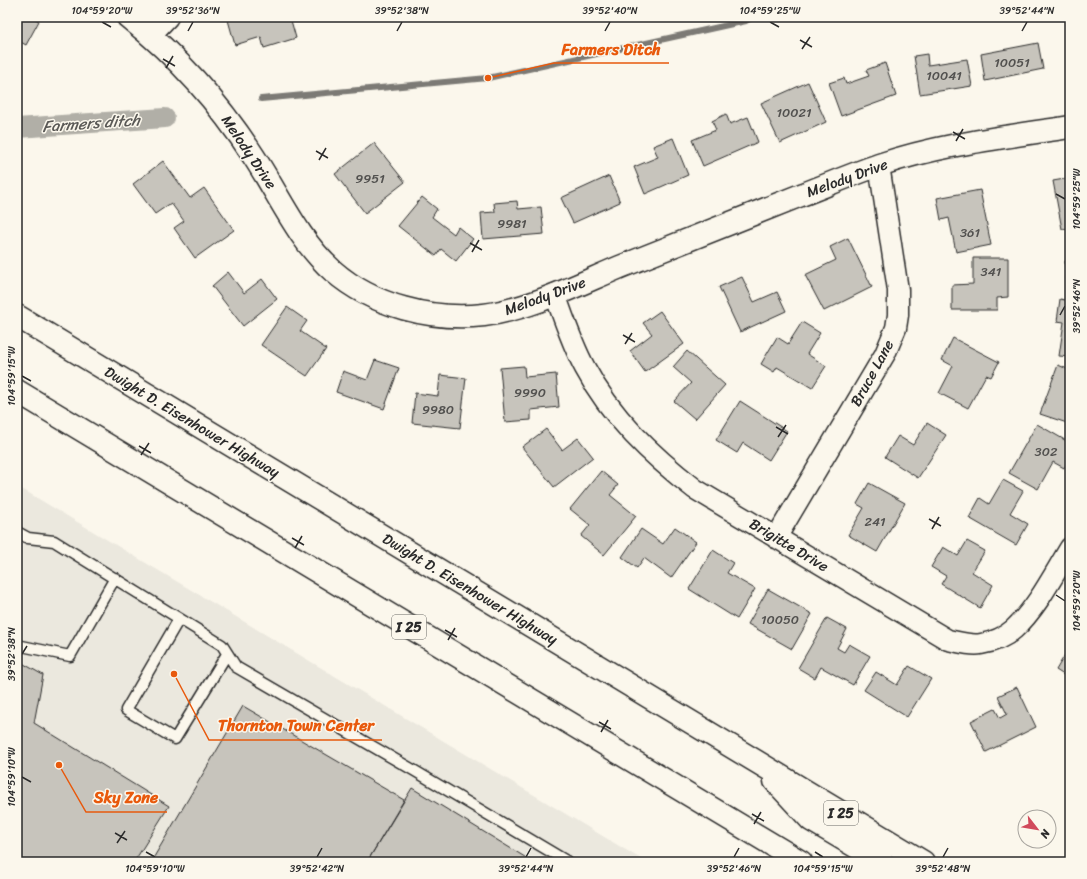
<svg xmlns="http://www.w3.org/2000/svg" width="1087" height="879" font-family="Sriracha,sans-serif">
<style>
.built{fill:#ebe8de}
.lines{fill:none;stroke-linecap:round;stroke-linejoin:round}
.stream{stroke:#7b7a75;stroke-width:6}
.canal{stroke:#b1afa7;stroke-width:20}
.building{fill:#c7c4bc;stroke:#2b2b2b}
.service-casing{stroke:#2b2b2b;stroke-width:13}
.minor-casing{stroke:#2b2b2b;stroke-width:23}
.tertiary-casing{stroke:#2b2b2b;stroke-width:25}
.motorway-casing{stroke:#2b2b2b;stroke-width:25}
.service{stroke:#fbf7ec;stroke-width:10}
.minor{stroke:#fbf7ec;stroke-width:20}
.tertiary{stroke:#fbf7ec;stroke-width:22}
.motorway{stroke:#fbf7ec;stroke-width:22}
.ticks{fill:none;stroke:#2b2b2b;stroke-width:1.5}
.labels{text-anchor:middle;dominant-baseline:central;stroke-width:3;stroke-linejoin:round;paint-order:stroke}
.number-label{font-size:13px;fill:#52514f}
.shield{fill:#fbf7ec;stroke:#696865;stroke-width:1}
.shield-label{font-size:14px;font-weight:bold;fill:#2b2b2b}
.street-label{font-size:15px;fill:#2b2b2b;stroke:#fbf7ec}
.water-label{font-size:16px;font-style:italic;fill:#5a5956;stroke:#fbf7ec}
.leader{fill:none;stroke:#e8590c;stroke-width:1.5}
.callout-dot{fill:#e8590c;stroke:#fbf7ec;stroke-width:1.5}
.callout-label{font-size:16px;text-anchor:middle;font-weight:bold;fill:#e8590c;stroke:#fbf7ec;stroke-width:3;stroke-linejoin:round;paint-order:stroke}
.neatline{fill:none;stroke:#2b2b2b;stroke-width:1.5}
.ticks-label{font-size:10px;text-anchor:middle;fill:#2b2b2b}
</style>
<rect width="100%" height="100%" fill="#fbf7ec"/>
<filter id="ink" filterUnits="userSpaceOnUse"><feTurbulence type="fractalNoise" baseFrequency=".025" numOctaves="2"/><feDisplacementMap in="SourceGraphic" scale="8" xChannelSelector="R" yChannelSelector="G"/><feConvolveMatrix kernelMatrix="1 2 1 2 8 2 1 2 1" color-interpolation-filters="sRGB"/></filter>
<g filter="url(#ink)">
<path class="built" d="M17,486L646,862H17Z"/>
<g class="lines">
<path class="stream" d="M261,99L488,78L746,21L753,17"/>
<path class="canal" d="M17,128L165,118"/>
</g>
<path class="building" d="M17,17H32L39,21L26,45L17,40Z
M236,17H290L296,38L264,48L261,37L235,45L228,20Z
M1066,34H1070V61H1068Z
M1038,43L1043,69L985,81L981,54Z
M927,54L928,65L967,59L972,86L920,94L914,56Z
M885,63L896,96L841,116L829,83L844,78L846,84L869,76L866,70Z
M808,82L826,122L780,143L761,103Z
M726,114L730,124L748,117L758,142L703,166L692,140L716,130L712,121Z
M673,138L688,175L645,194L634,167L658,157L653,146Z
M374,143L405,182L365,213L335,174Z
M163,161L190,198L204,188L234,230L195,258L174,228L184,221L171,203L155,214L133,184Z
M609,176L620,202L573,223L561,198Z
M1070,178V228L1062,229L1053,181Z
M980,190L991,245L956,252L949,218L941,220L937,198Z
M422,197L437,209L432,217L454,234L458,227L473,239L456,261L441,249L436,256L398,226Z
M517,201L518,209L541,207L544,234L483,239L481,213L495,212L494,203Z
M848,238L872,287L824,311L805,275L836,260L830,247Z
M973,258H1008V297L997,298V310H952V285L973,284Z
M1070,260V288H1067L1065,261Z
M228,272L244,293L262,279L277,299L243,326L212,286Z
M742,277L754,302L777,292L786,311L740,332L719,287Z
M1060,299L1070,301V357L1059,356L1064,322L1057,321Z
M287,307L307,321L300,331L326,349L307,376L261,345Z
M660,311L684,344L645,372L630,351L652,334L643,323Z
M802,322L820,333L807,354L826,366L812,388L777,367L774,372L761,364L777,337L788,344Z
M953,338L999,362L991,377L986,375L968,408L939,393L953,366L942,360Z
M687,351L725,385L695,419L674,401L691,383L673,367Z
M375,360L399,368L384,409L336,392L343,371L367,380Z
M1058,365L1070,370V424L1040,414Z
M524,366L525,377L556,374L559,407L531,410V420L505,422L500,368Z
M440,375L466,378L460,428L412,423L415,393L438,396Z
M740,401L787,431L769,460L743,443L737,453L716,440Z
M927,423L946,435L918,478L885,457L898,436L913,445Z
M1037,424L1070,443V458L1064,468L1053,462L1038,489L1009,473Z
M546,429L562,450L578,438L593,457L554,487L522,447Z
M601,471L618,485L610,495L636,516L604,555L581,536L590,525L570,509Z
M1003,480L1023,491L1010,513L1028,524L1016,545L969,518L980,498L989,504Z
M869,483L905,503L877,552L848,535L864,508L857,504Z
M675,527L696,542L671,578L644,558L637,568L622,557L641,529L663,544Z
M967,541L985,551L972,572L993,585L980,608L941,584L946,576L931,567L943,547L958,556Z
M713,550L733,563L727,573L755,589L737,619L689,589Z
M768,589L812,614L792,649L748,624Z
M827,618L847,629L837,648L844,652L849,644L870,656L853,685L821,667L815,678L798,668Z
M1069,648L1070,649V679L1056,670Z
M17,660L43,675L34,723L169,806L134,862H17Z
M909,666L931,679L907,717L864,690L876,672L897,685Z
M1017,687L1036,727L986,752L971,721L995,709L1000,718L1007,714L998,696Z
M243,706L404,800L367,862H151Z
M412,788L533,862H367Z"/>
<g class="lines">
<g class="service-casing">
<path id="service" d="M17,532L28,538L54,541L222,645L236,667L415,771L568,862
M179,619L126,710L175,739L227,654
M17,645L70,656L115,578"/>
</g>
<g class="minor-casing">
<path id="minor" d="M151,35L168,17
M555,294C564,319 572,344 585,368C611,417 651,455 695,489L948,640C959,642 970,646 981,644C993,642 1005,637 1014,629C1037,608 1054,574 1070,548
M776,538L885,354L896,328L898,315V290L879,165"/>
</g>
<g class="tertiary-casing">
<path id="tertiary" d="M128,17C177,56 220,104 254,157C279,195 298,240 333,271C373,306 432,321 484,315C530,309 577,285 620,267C681,243 741,219 801,195C827,185 853,174 879,165C941,144 1006,137 1070,127"/>
</g>
<g class="motorway-casing">
<path id="motorway" d="M17,316L923,862
M17,391L801,862
M775,781L811,820L882,862"/>
</g>
<use href="#service" class="service"/>
<use href="#minor" class="minor"/>
<use href="#tertiary" class="tertiary"/>
<use href="#motorway" class="motorway"/>
</g>
</g>
<path class="ticks" d="M102,22L111,27M770,22L779,27M188,31L193,22M397,31L402,22M605,31L610,22M1022,31L1027,22M800,40L812,47M802,49L810,37M163,59L175,66M166,68L173,56M953,132L965,139M956,141L963,129M316,151L328,158M319,160L326,148M1056,194L1065,199M470,243L482,250M472,252L479,240M1060,315L1065,306M623,335L635,342M625,344L632,333M22,376L31,381M776,427L788,434M778,437L786,425M139,446L151,453M141,455L149,443M929,519L941,526M932,529L939,517M292,538L304,545M295,548L302,536M1056,595L1065,601M445,630L457,637M448,640L455,628M22,654L27,646M599,722L611,729M601,732L608,720M22,777L31,782M752,814L764,821M754,824L761,812M115,833L127,840M117,843L125,831M146,852L155,857M815,852L823,857M317,857L322,848M526,857L531,848M734,857L739,848M943,857L948,848"/>
<g class="labels">
<g class="number-label">
<text x="1012" y="62">10051</text>
<text x="944" y="75">10041</text>
<text x="794" y="112">10021</text>
<text x="370" y="178">9951</text>
<text x="512" y="223">9981</text>
<text x="970" y="232">361</text>
<text x="991" y="271">341</text>
<text x="530" y="392">9990</text>
<text x="438" y="409">9980</text>
<text x="1046" y="451">302</text>
<text x="875" y="521">241</text>
<text x="780" y="619">10050</text>
</g>
<g class="shield">
<rect x="392" y="615" width="34" height="24" rx="3"/>
<rect x="824" y="801" width="34" height="24" rx="3"/>
</g>
<g class="shield-label">
<text x="409" y="627">I 25</text>
<text x="841" y="813">I 25</text>
</g>
<g class="street-label">
<text transform="translate(249 152) rotate(56)">Melody Drive</text>
<text transform="translate(847 178) rotate(-20)">Melody Drive</text>
<text transform="translate(545 296) rotate(-20)">Melody Drive</text>
<text transform="translate(872 373) rotate(-61)">Bruce Lane</text>
<text transform="translate(192 422) rotate(31)">Dwight D. Eisenhower Highway</text>
<text transform="translate(789 545) rotate(31)">Brigitte Drive</text>
<text transform="translate(470 589) rotate(31)">Dwight D. Eisenhower Highway</text>
</g>
<g class="water-label">
<text transform="translate(91 123) rotate(-4)">Farmers ditch</text>
</g>
</g>
<path class="leader" d="M488 78L554 63H669M174 674L209 740H382M59 765L86 812H167"/>
<g class="callout-dot">
<circle cx="488" cy="78" r="4"/>
<circle cx="174" cy="674" r="4"/>
<circle cx="59" cy="765" r="4"/>
</g>
<g class="callout-label">
<text x="611" y="55">Farmers Ditch</text>
<text x="296" y="731">Thornton Town Center</text>
<text x="126" y="803">Sky Zone</text>
</g>
<rect width="1087" height="879" fill="none" stroke="#fbf7ec" stroke-width="44"/>
<g transform="translate(1037 829) rotate(121)"><circle r="19" fill="#fbf7ec" stroke="#a8a59f"/>
<path d="M0-3L7 15L0 10L-7 15Z" fill="#d1495b"/>
<text y="-6" font-size="11" font-weight="bold" text-anchor="middle" fill="#2b2b2b">N</text>
</g>
<rect x="22" y="22" width="1043" height="835" class="neatline"/>
<g class="ticks-label">
<text x="102" y="14">104°59'20"W</text>
<text x="193" y="14">39°52'36"N</text>
<text x="402" y="14">39°52'38"N</text>
<text x="610" y="14">39°52'40"N</text>
<text x="770" y="14">104°59'25"W</text>
<text x="1027" y="14">39°52'44"N</text>
<text transform="translate(1076 199) rotate(-90)" y="4">104°59'25"W</text>
<text transform="translate(1076 306) rotate(-90)" y="4">39°52'46"N</text>
<text transform="translate(11 376) rotate(-90)" y="4">104°59'15"W</text>
<text transform="translate(1076 601) rotate(-90)" y="4">104°59'20"W</text>
<text transform="translate(11 654) rotate(-90)" y="4">39°52'38"N</text>
<text transform="translate(11 777) rotate(-90)" y="4">104°59'10"W</text>
<text x="155" y="872">104°59'10"W</text>
<text x="317" y="872">39°52'42"N</text>
<text x="526" y="872">39°52'44"N</text>
<text x="734" y="872">39°52'46"N</text>
<text x="823" y="872">104°59'15"W</text>
<text x="943" y="872">39°52'48"N</text>
</g>
</svg>
